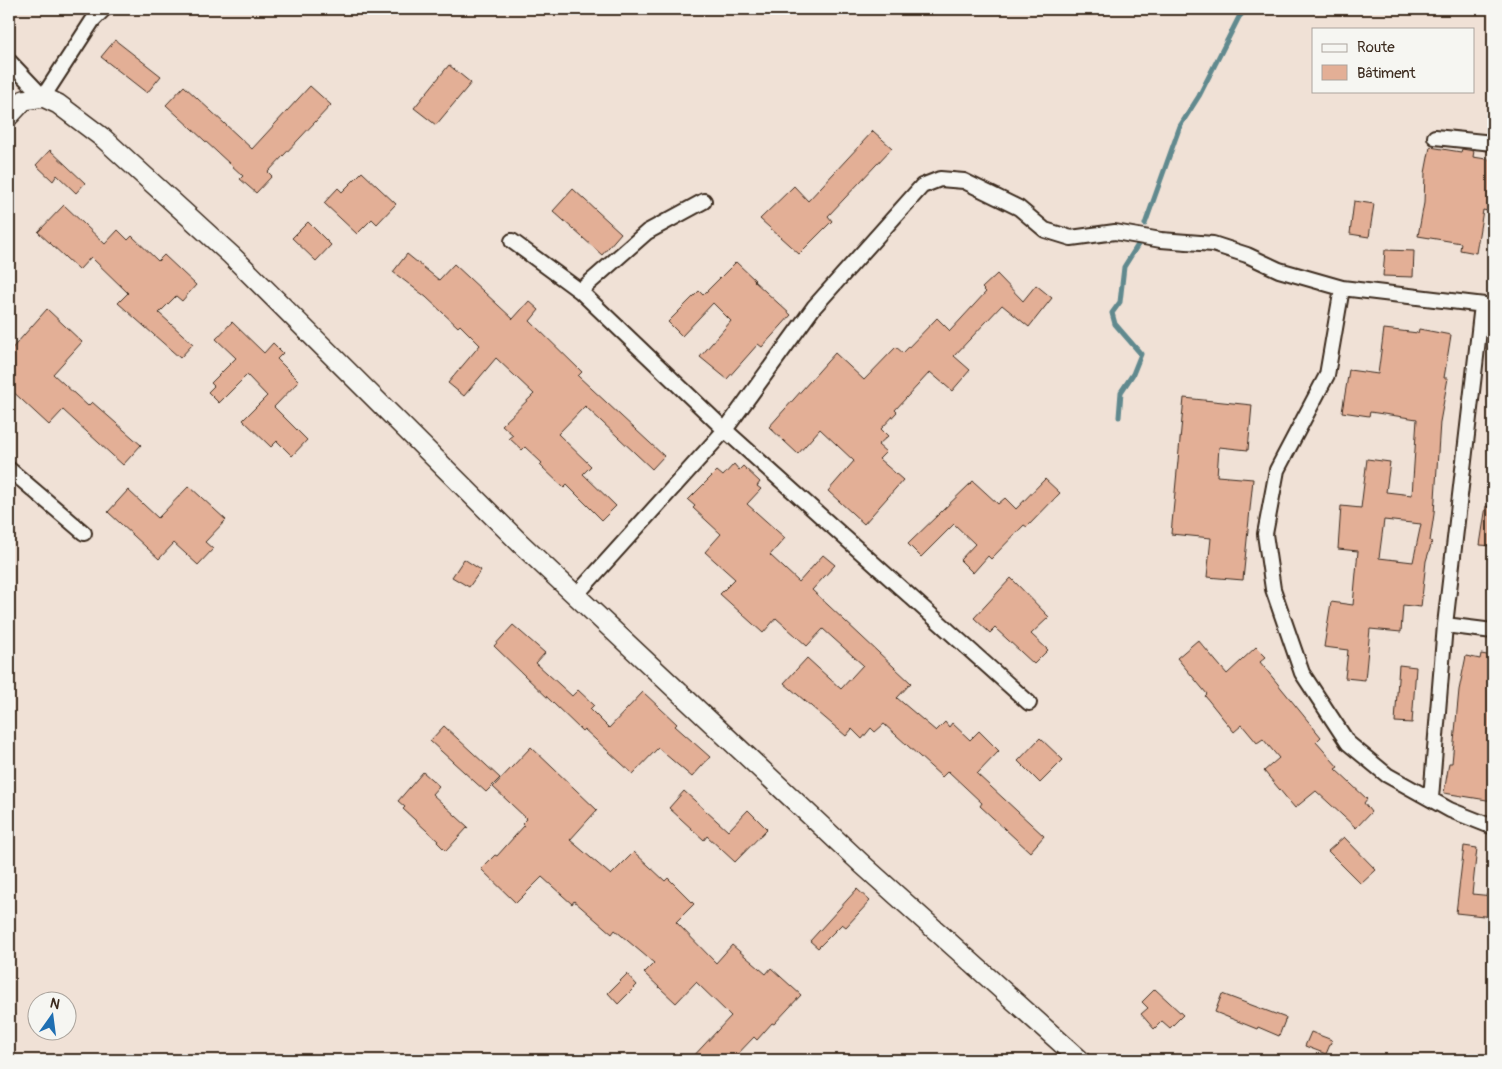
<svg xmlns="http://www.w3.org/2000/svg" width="1502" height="1069" font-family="Pangolin,sans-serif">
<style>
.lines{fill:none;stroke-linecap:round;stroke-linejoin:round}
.stream{stroke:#61898e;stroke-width:5}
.building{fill:#e3af96;stroke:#3b2a1e;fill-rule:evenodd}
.street-casing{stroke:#3b2a1e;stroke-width:18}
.secondary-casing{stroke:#3b2a1e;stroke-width:22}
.street{stroke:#f6f6f2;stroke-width:14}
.secondary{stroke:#f6f6f2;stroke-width:19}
</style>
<rect width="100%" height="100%" fill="#f0e1d6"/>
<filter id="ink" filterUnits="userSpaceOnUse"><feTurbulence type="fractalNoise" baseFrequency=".02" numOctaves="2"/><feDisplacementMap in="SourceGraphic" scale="10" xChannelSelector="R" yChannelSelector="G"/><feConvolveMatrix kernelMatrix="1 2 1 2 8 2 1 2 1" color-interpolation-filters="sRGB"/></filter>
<g filter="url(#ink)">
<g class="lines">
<path class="stream" d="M1145,224L1180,126L1199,96L1239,17L1246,9
M1119,417L1121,392L1133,374L1141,354L1115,324L1112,313L1120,302L1124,267L1139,243"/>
</g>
<path class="building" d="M115,40L161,76L147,93L101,57Z
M449,65L471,83L436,125L414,108Z
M184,86L252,149L310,86L331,105L268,172L272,176L256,193L240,179L243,176L166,105Z
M873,131L892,148L828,216L832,221L799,254L760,219L794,186L808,201Z
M1430,147L1461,152L1462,149L1474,151L1473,157L1493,160L1492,212L1483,210L1476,253L1460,250L1461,243L1418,236L1424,203L1425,173Z
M50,150L85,183L76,193L57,175L53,181L36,165Z
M362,172L396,204L377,224L372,219L357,234L324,203L338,188L342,192Z
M573,189L621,233L602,255L553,211Z
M1354,201L1374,204L1369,237L1350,234Z
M64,205L105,244L118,230L128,240L132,236L158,261L164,255L196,285L182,301L176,296L159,313L193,344L180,358L118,303L128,293L91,257L79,270L38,232Z
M308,222L331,245L316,261L292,238Z
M1385,250L1414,251L1413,277L1383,276Z
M407,254L439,280L454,264L513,319L529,301L539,310L530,321L582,372L578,376L664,456L652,469L585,406L558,434L591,466L583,474L616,506L602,520L567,485L564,488L540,465L542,463L525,447L522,450L509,438L513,435L502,425L534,394L496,358L464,396L448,383L480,345L460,325L458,327L426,297L393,272Z
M736,262L755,280L754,281L791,315L762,347L758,344L727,379L700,357L731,321L713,303L682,336L668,322L699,291L703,295Z
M997,274L1023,301L1036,285L1052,298L1029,327L1002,305L954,356L970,370L952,391L930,372L895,410L897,412L881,429L888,436L878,445L886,452L879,459L903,480L864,524L828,491L854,461L820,429L798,454L769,427L835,353L864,380L896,347L903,353L937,318L950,331L986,292L982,288Z
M47,309L82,342L53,374L88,406L92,402L141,445L123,465L63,410L49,425L9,388V352Z
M232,322L264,353L273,343L283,353L277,359L299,381L274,407L307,440L292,456L277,441L271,447L243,420L267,396L247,375L219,403L208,392L214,386L211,383L236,358L216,339Z
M1384,329L1418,333L1419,329L1451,335L1444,378H1448L1440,422L1434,514L1430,541L1432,542L1426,561L1421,607L1403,605L1401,632L1370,629L1365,680L1345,678L1348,650L1324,647L1331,602L1353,605L1358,551L1338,549L1341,506L1361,508L1367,459L1390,462L1386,492L1412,495L1417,419L1370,412L1369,416L1342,412L1349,370L1378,374ZM1384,520L1421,524L1413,562L1379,558Z
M1184,398L1252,405L1248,450L1219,447L1217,476L1253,479L1243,580L1207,577L1211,538L1171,534Z
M734,464L739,470L743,466L760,482L757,486L761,489L747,504L785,538L770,555L799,582L823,555L835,565L812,590L911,683L897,698L936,731L945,722L949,727L952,723L970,740L979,731L999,751L977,774L1044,836L1030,852L980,806L982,803L948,771L942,777L884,724L875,732L871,728L862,739L852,729L846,736L784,683L807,658L841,689L863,665L823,629L807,646L776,618L763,633L720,594L735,579L705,552L721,534L693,508L695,506L688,500L717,471L723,476Z
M1045,479L1060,493L1027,527L1024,525L991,559L988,556L973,573L960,560L975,544L954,524L921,557L908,544L973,481L998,504L1005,498L1016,509Z
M189,486L226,520L205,542L213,549L198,565L174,543L159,559L108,512L128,490L158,518Z
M1486,506L1493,507V546L1480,545Z
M464,559L481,570L469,587L452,577Z
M1011,578L1049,617L1031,634L1048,650L1034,664L995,628L990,633L974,618Z
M513,625L545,653L536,663L572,696L578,690L594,705L590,709L609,728L643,692L677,724L675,726L710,757L692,777L658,748L633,774L596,740L584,729L582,731L494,646Z
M1198,640L1227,674L1256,647L1266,657L1260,662L1321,737L1316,742L1338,767L1335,769L1367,799L1364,803L1371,812L1356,828L1316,791L1295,808L1264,771L1279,758L1263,739L1257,743L1242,725L1234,732L1205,696L1207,694L1177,658Z
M1481,654L1493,656V801L1444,793L1449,763H1452L1459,690L1466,656L1480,659Z
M1399,665L1416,667L1412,723L1395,722Z
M444,726L500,778L486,792L430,741Z
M1040,738L1063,760L1040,783L1018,761Z
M531,747L597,810L570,840L611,875L634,852L665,881L668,878L694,904L676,922L716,963L732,945L766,974L771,968L801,995L774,1024L772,1023L757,1040L754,1037L732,1060H690L731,1016L696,982L676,1003L644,973L654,963L615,930L612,934L574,901L572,904L542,877L516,903L481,869L495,855L497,856L524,826L522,824L527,819L493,787Z
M423,772L439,786L432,794L468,827L446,851L437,842L438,841L403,809L405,807L398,801Z
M684,791L728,831L748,810L767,829L735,862L707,836L704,840L669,808Z
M1344,837L1376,870L1361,884L1328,851Z
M1464,846L1477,848L1472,894L1493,896V917L1456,913Z
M857,889L870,901L846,927L842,924L818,948L810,941Z
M627,974L637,985L618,1004L608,993Z
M1155,989L1183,1015L1170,1028L1162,1021L1154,1029L1141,1014L1148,1008L1142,1002Z
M1222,994L1286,1018L1279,1036L1258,1027L1257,1029L1215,1012Z
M1311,1032L1332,1040L1326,1054L1305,1046Z"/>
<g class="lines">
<g class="street-casing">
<path id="street" d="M9,61L43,97L93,20L104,9
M1435,137L1493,143
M512,241L580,291L725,430L1029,703
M1342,288L1327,375L1277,470L1265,534L1273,589L1302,673L1348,743L1387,775L1450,810L1493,827
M580,291L647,232L704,201
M9,469L84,533
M577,594L725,430L814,307L922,186L940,179L964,181L1019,208L1045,230L1071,238L1115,232L1161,240L1213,244L1247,255L1279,270L1342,288L1493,306
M1445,625L1493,631
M1431,798L1445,625L1482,305"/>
</g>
<g class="secondary-casing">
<path id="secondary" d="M9,116L24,100L43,97L58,104L103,138L231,255L521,544L863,865L1080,1060"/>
</g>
<use href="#street" class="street"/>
<use href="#secondary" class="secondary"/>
</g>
</g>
<rect width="1502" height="1069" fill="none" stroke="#f6f6f2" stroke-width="30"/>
<rect x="15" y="15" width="1472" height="1039" fill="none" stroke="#3b2a1e" stroke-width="2" filter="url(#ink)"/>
<rect x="1312" y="28" width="162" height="65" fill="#f6f6f2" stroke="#aba49d"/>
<rect x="1322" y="44" width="25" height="8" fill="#f6f6f2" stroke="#aba49d"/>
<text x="1357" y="52" font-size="15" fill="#3b2a1e">Route</text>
<rect x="1322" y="65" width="25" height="15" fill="#e3af96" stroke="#aba49d"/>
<text x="1357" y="78" font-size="15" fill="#3b2a1e">Bâtiment</text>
<g transform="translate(52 1016) rotate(14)"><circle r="24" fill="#f6f6f2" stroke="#aba49d"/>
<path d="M0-4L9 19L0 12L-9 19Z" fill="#1f6fb2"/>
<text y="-8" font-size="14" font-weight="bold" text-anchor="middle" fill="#3b2a1e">N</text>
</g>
</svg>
